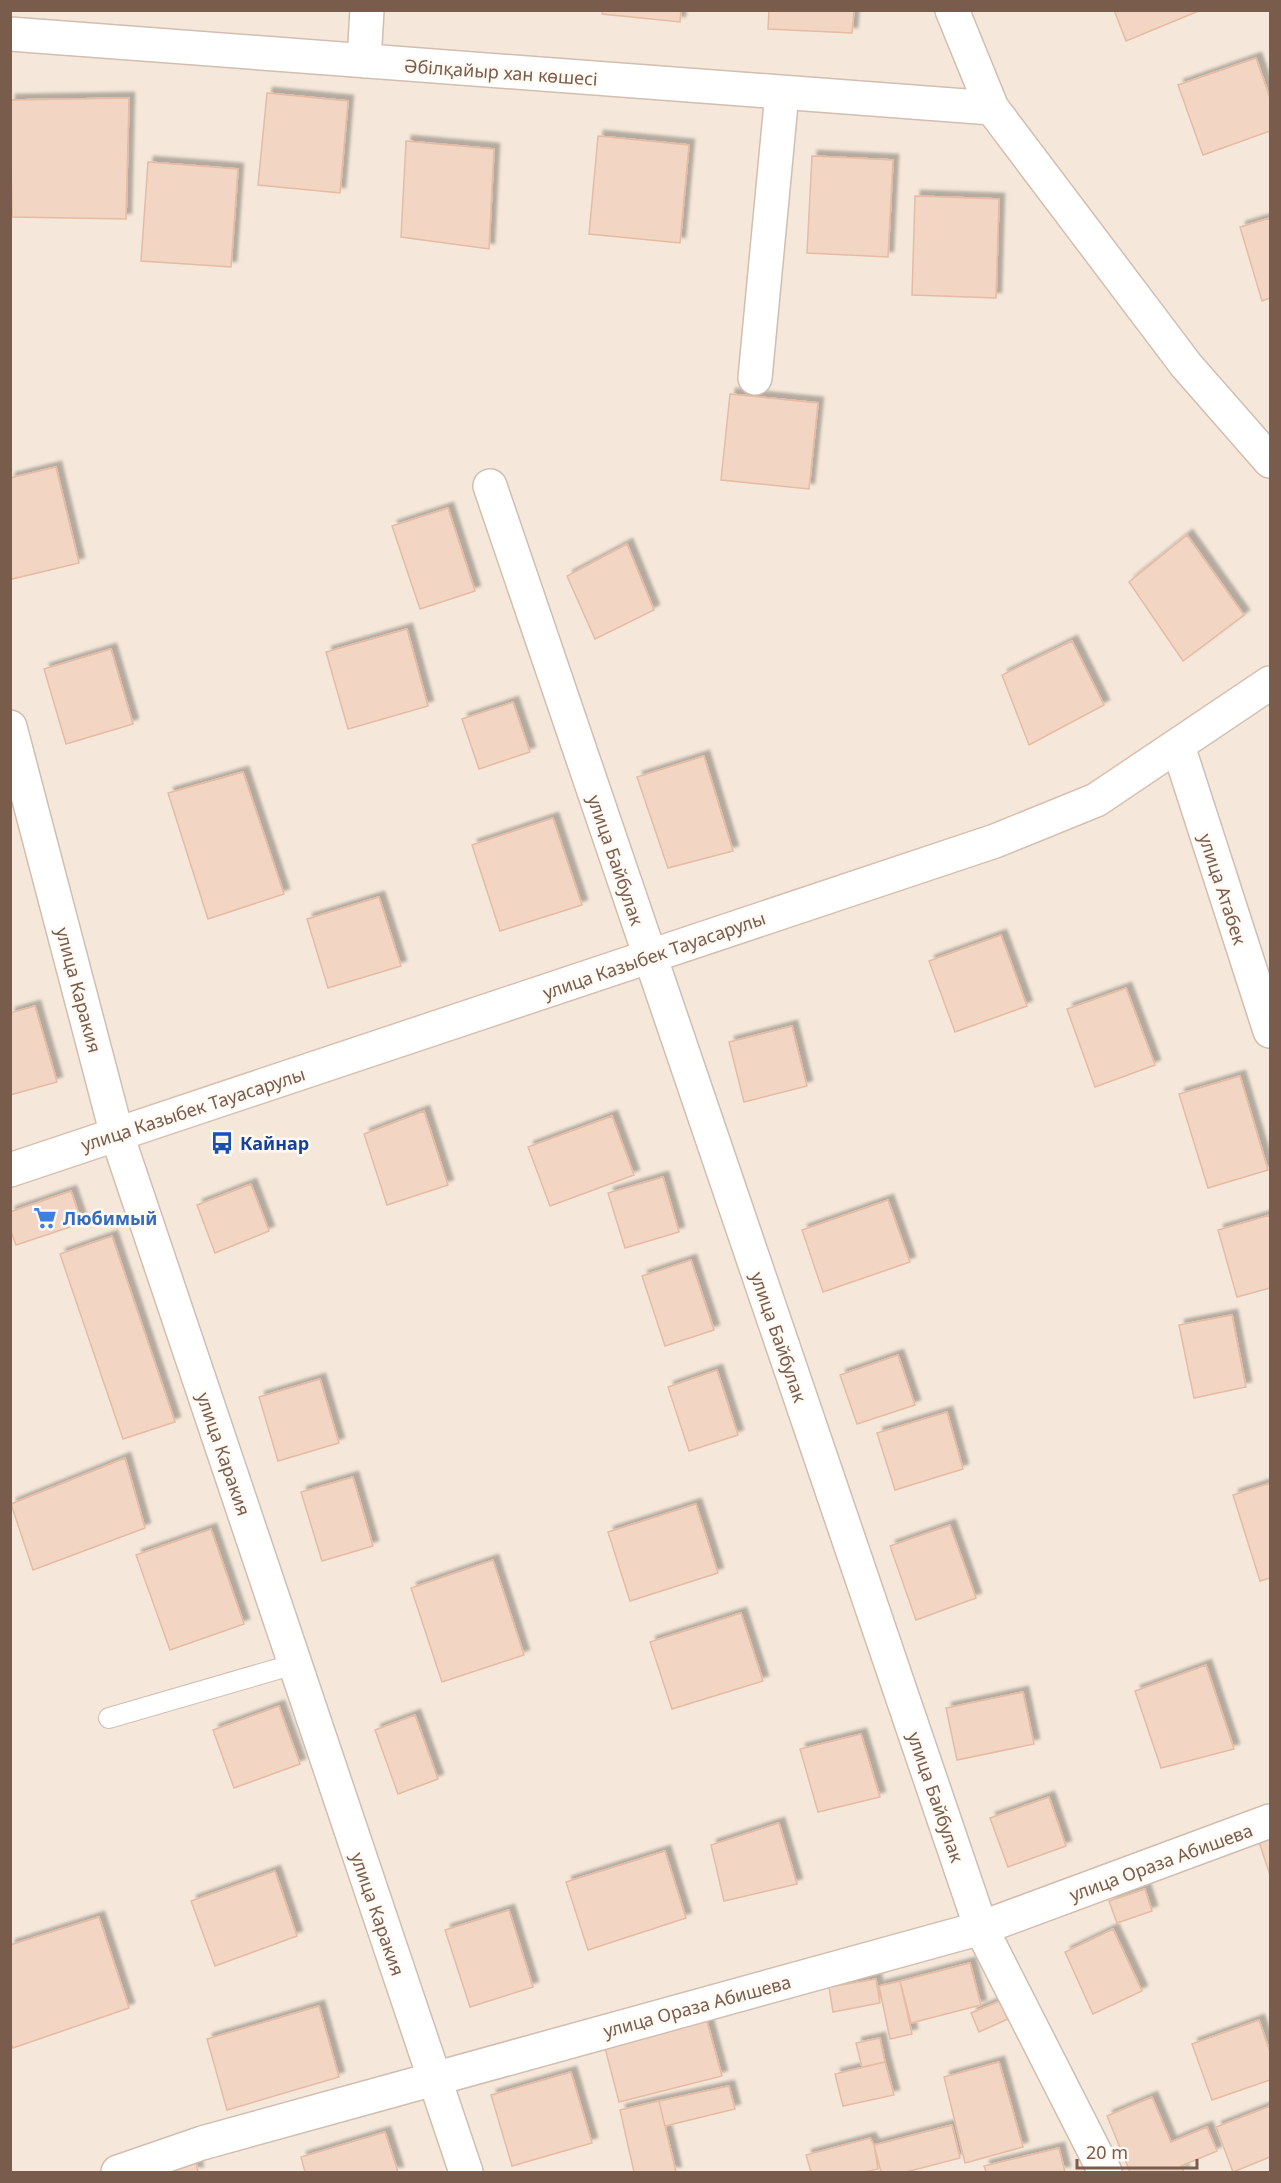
<svg xmlns="http://www.w3.org/2000/svg" width="1281" height="2183" font-family="'Noto Sans',sans-serif">
<style>
.residential{fill:#f5e8da}
.building{fill:#f3d5c3;stroke:#e6bba3;stroke-width:1.5;filter:url(#shadow)}
.lines{fill:none;stroke-linecap:round;stroke-linejoin:round}
.lane-casing{stroke:#d1beb0;stroke-width:22}
.street-casing{stroke:#d1beb0;stroke-width:36}
.secondary-casing{stroke:#d6c0b0;stroke-width:36}
.lane{stroke:#fff;stroke-width:20}
.street{stroke:#fff;stroke-width:33}
.secondary{stroke:#fff;stroke-width:33}
.labels{text-anchor:middle;dominant-baseline:central;stroke-width:5;stroke-linejoin:round;paint-order:stroke}
.street-label{font-size:18px;fill:#7a5c4d;stroke:#fffaf3}
.transit-label{font-size:18px;font-weight:bold;fill:#164399;stroke:#fffaf3;text-anchor:start}
.shop-label{font-size:18px;font-weight:bold;fill:#366cbe;stroke:#fffaf3;text-anchor:start}
</style>
<defs>
<filter id="shadow"><feDropShadow dx="5.5" dy="-5.5" stdDeviation="1.5" flood-color="#0004"/></filter>
</defs>
<rect width="100%" height="100%" fill="#fdf6ec"/>
<path class="residential" d="M11,11H1270V2172H11Z"/>
<path class="building" d="M603,10H681L680,22L602,14Z
M769,10H854L852,33L768,29Z
M1114,10H1201L1126,41Z
M1256,58L1270,98V131L1203,155L1178,85Z
M267,93L348,101L340,193L258,185Z
M129,98L126,219L12,217L10,100Z
M598,136L689,145L680,243L589,234Z
M406,141L494,149L489,249L401,237Z
M812,156L893,160L888,257L807,253Z
M148,162L238,169L231,267L141,261Z
M915,196L999,199L996,298L912,295Z
M1270,218V298L1262,301L1240,227Z
M730,394L818,403L809,489L721,480Z
M56,467L79,563L12,579L10,571V478Z
M448,508L475,591L420,609L392,526Z
M1187,535L1244,615L1183,661L1129,582Z
M627,544L654,610L595,639L567,576Z
M407,629L428,706L348,729L326,652Z
M1072,641L1104,705L1029,745L1002,675Z
M111,649L133,724L66,744L44,669Z
M513,702L530,752L479,769L462,719Z
M704,756L733,851L668,868L637,777Z
M243,772L284,894L208,919L168,793Z
M553,818L582,905L500,931L472,845Z
M379,897L401,966L328,988L307,919Z
M1001,935L1027,1006L955,1032L929,961Z
M1126,988L1155,1065L1095,1087L1067,1009Z
M35,1006L57,1082L10,1095V1013Z
M792,1026L807,1086L744,1102L729,1042Z
M1240,1076L1268,1170L1208,1188L1179,1094Z
M424,1111L448,1185L387,1205L364,1134Z
M612,1116L634,1175L550,1206L528,1147Z
M663,1177L679,1232L625,1248L608,1193Z
M251,1184L269,1231L215,1253L197,1205Z
M71,1191L82,1223L16,1245L10,1229V1212Z
M888,1200L910,1262L823,1292L802,1230Z
M1270,1215V1288L1237,1297L1218,1230Z
M112,1236L175,1422L123,1439L60,1254Z
M691,1260L714,1330L665,1346L642,1276Z
M1232,1315L1246,1387L1194,1398L1179,1325Z
M898,1355L915,1405L857,1424L840,1375Z
M717,1370L738,1435L689,1451L668,1387Z
M320,1379L339,1443L278,1461L259,1397Z
M947,1412L963,1469L895,1490L877,1433Z
M125,1458L145,1528L33,1570L11,1504Z
M353,1477L373,1546L322,1561L301,1492Z
M1270,1483V1578L1260,1581L1233,1495Z
M696,1504L718,1573L630,1601L608,1532Z
M950,1525L976,1598L916,1620L890,1546Z
M211,1529L244,1624L170,1650L136,1555Z
M493,1560L524,1655L442,1682L411,1588Z
M741,1613L763,1681L672,1709L650,1642Z
M1206,1665L1234,1749L1161,1768L1135,1691Z
M1023,1692L1034,1744L957,1760L946,1708Z
M279,1706L300,1764L234,1788L213,1730Z
M415,1715L438,1779L398,1794L375,1730Z
M861,1734L880,1797L818,1812L800,1749Z
M1049,1797L1066,1846L1008,1867L990,1818Z
M779,1823L797,1884L724,1901L711,1845Z
M1270,1838V1875L1259,1842Z
M665,1851L686,1918L588,1950L566,1882Z
M275,1871L297,1936L215,1966L191,1901Z
M1145,1889L1152,1911L1117,1923L1109,1901Z
M509,1910L533,1987L470,2007L445,1930Z
M99,1917L129,2008L13,2048L10,2041V1945Z
M1113,1929L1142,1991L1093,2014L1065,1952Z
M970,1963L981,2005L911,2023L900,1981Z
M876,1979L880,2003L833,2012L829,1987Z
M900,1981L912,2034L890,2039L879,1986Z
M1002,2000L1010,2018L979,2032L971,2013Z
M319,2006L339,2077L227,2110L207,2039Z
M706,2018L722,2076L619,2102L604,2044Z
M1259,2020L1270,2052V2080L1212,2100L1192,2044Z
M880,2038L885,2062L862,2067L856,2043Z
M885,2062L894,2095L843,2106L835,2074Z
M999,2062L1023,2147L965,2163L944,2077Z
M571,2072L592,2143L512,2166L491,2095Z
M729,2086L735,2109L665,2126L659,2101Z
M1152,2097L1171,2142L1207,2127L1217,2151L1181,2166L1184,2172H1130L1107,2116Z
M659,2101L676,2172H634L620,2110Z
M1270,2106V2157L1233,2172L1216,2127Z
M952,2125L960,2158L906,2172H881L874,2145Z
M385,2132L398,2172H305L301,2157Z
M870,2138L874,2145L878,2169L865,2172H811L806,2155Z
M1059,2148L1065,2172H986L984,2166Z
M196,2163L198,2172H166Z"/>
<g class="lines">
<g class="lane-casing">
<path id="lane" d="M109,1718L295,1664"/>
</g>
<g class="street-casing">
<path id="street" d="M952,10L992,108L1186,365L1270,461
M10,34L992,108
M364,61L367,10
M755,378L782,93
M490,486L981,1928L1105,2172
M10,727L117,1135L466,2172
M1178,746L1270,1031
M118,2172L202,2143L981,1928L1270,1821"/>
</g>
<g class="secondary-casing">
<path id="secondary" d="M10,1170L995,841L1096,800L1270,683"/>
</g>
<use href="#lane" class="lane"/>
<use href="#street" class="street"/>
<use href="#secondary" class="secondary"/>
</g>
<defs>
<g id="bus-bare" transform="scale(1.8)"><path d="M-5-6H5V4H4V6H2V4H-2V6H-4V4H-5ZM-3.5-4V0h7V-4ZM-3.5 1.2v1.5H-2V1.2ZM2 1.2v1.5H3.5V1.2Z" fill="#1a4fb4" stroke="#fffaf3" stroke-width="2.5" paint-order="stroke"/></g>
<g id="supermarket-bare" transform="scale(1.8)"><path d="M-6-5.5h2.5l.6 2H6L4.5 2H-2.5L-4.4-4H-6ZM-1.5 3.2a1.3 1.3 0 1 0 .1 0ZM3 3.2a1.3 1.3 0 1 0 .1 0Z" fill="#3f7fe0" stroke="#fffaf3" stroke-width="2.5" paint-order="stroke"/></g>
</defs>
<g fill-rule="evenodd">
<use href="#bus-bare" x="222" y="1143"/>
<use href="#supermarket-bare" x="45" y="1218"/>
</g>
<g class="labels">
<g class="street-label">
<text transform="translate(501 72) rotate(4)">Әбілқайыр хан көшесі</text>
<text transform="translate(616 860) rotate(71)">улица Байбулак</text>
<text transform="translate(1223 889) rotate(72)">улица Атабек</text>
<text transform="translate(654 955) rotate(-19)">улица Казыбек Тауасарулы</text>
<text transform="translate(79 990) rotate(75)">улица Каракия</text>
<text transform="translate(193 1109) rotate(-18)">улица Казыбек Тауасарулы</text>
<text transform="translate(779 1337) rotate(71)">улица Байбулак</text>
<text transform="translate(224 1454) rotate(71)">улица Каракия</text>
<text transform="translate(936 1797) rotate(71)">улица Байбулак</text>
<text transform="translate(1161 1862) rotate(-20)">улица Ораза Абишева</text>
<text transform="translate(378 1914) rotate(71)">улица Каракия</text>
<text transform="translate(697 2006) rotate(-15)">улица Ораза Абишева</text>
</g>
<g class="transit-label">
<text x="240" y="1143">Кайнар</text>
</g>
<g class="shop-label">
<text x="63" y="1218">Любимый</text>
</g>
</g>
<rect width="1281" height="2183" fill="none" stroke="#7a5c4d" stroke-width="24"/>
<path d="M1077 2159v9h120v-9" fill="none" stroke="#7a5c4d" stroke-width="3"/>
<text x="1086" y="2159" font-size="18" fill="#7a5c4d" stroke="#fffaf3" stroke-width="4.5" paint-order="stroke">20 m</text>
</svg>
